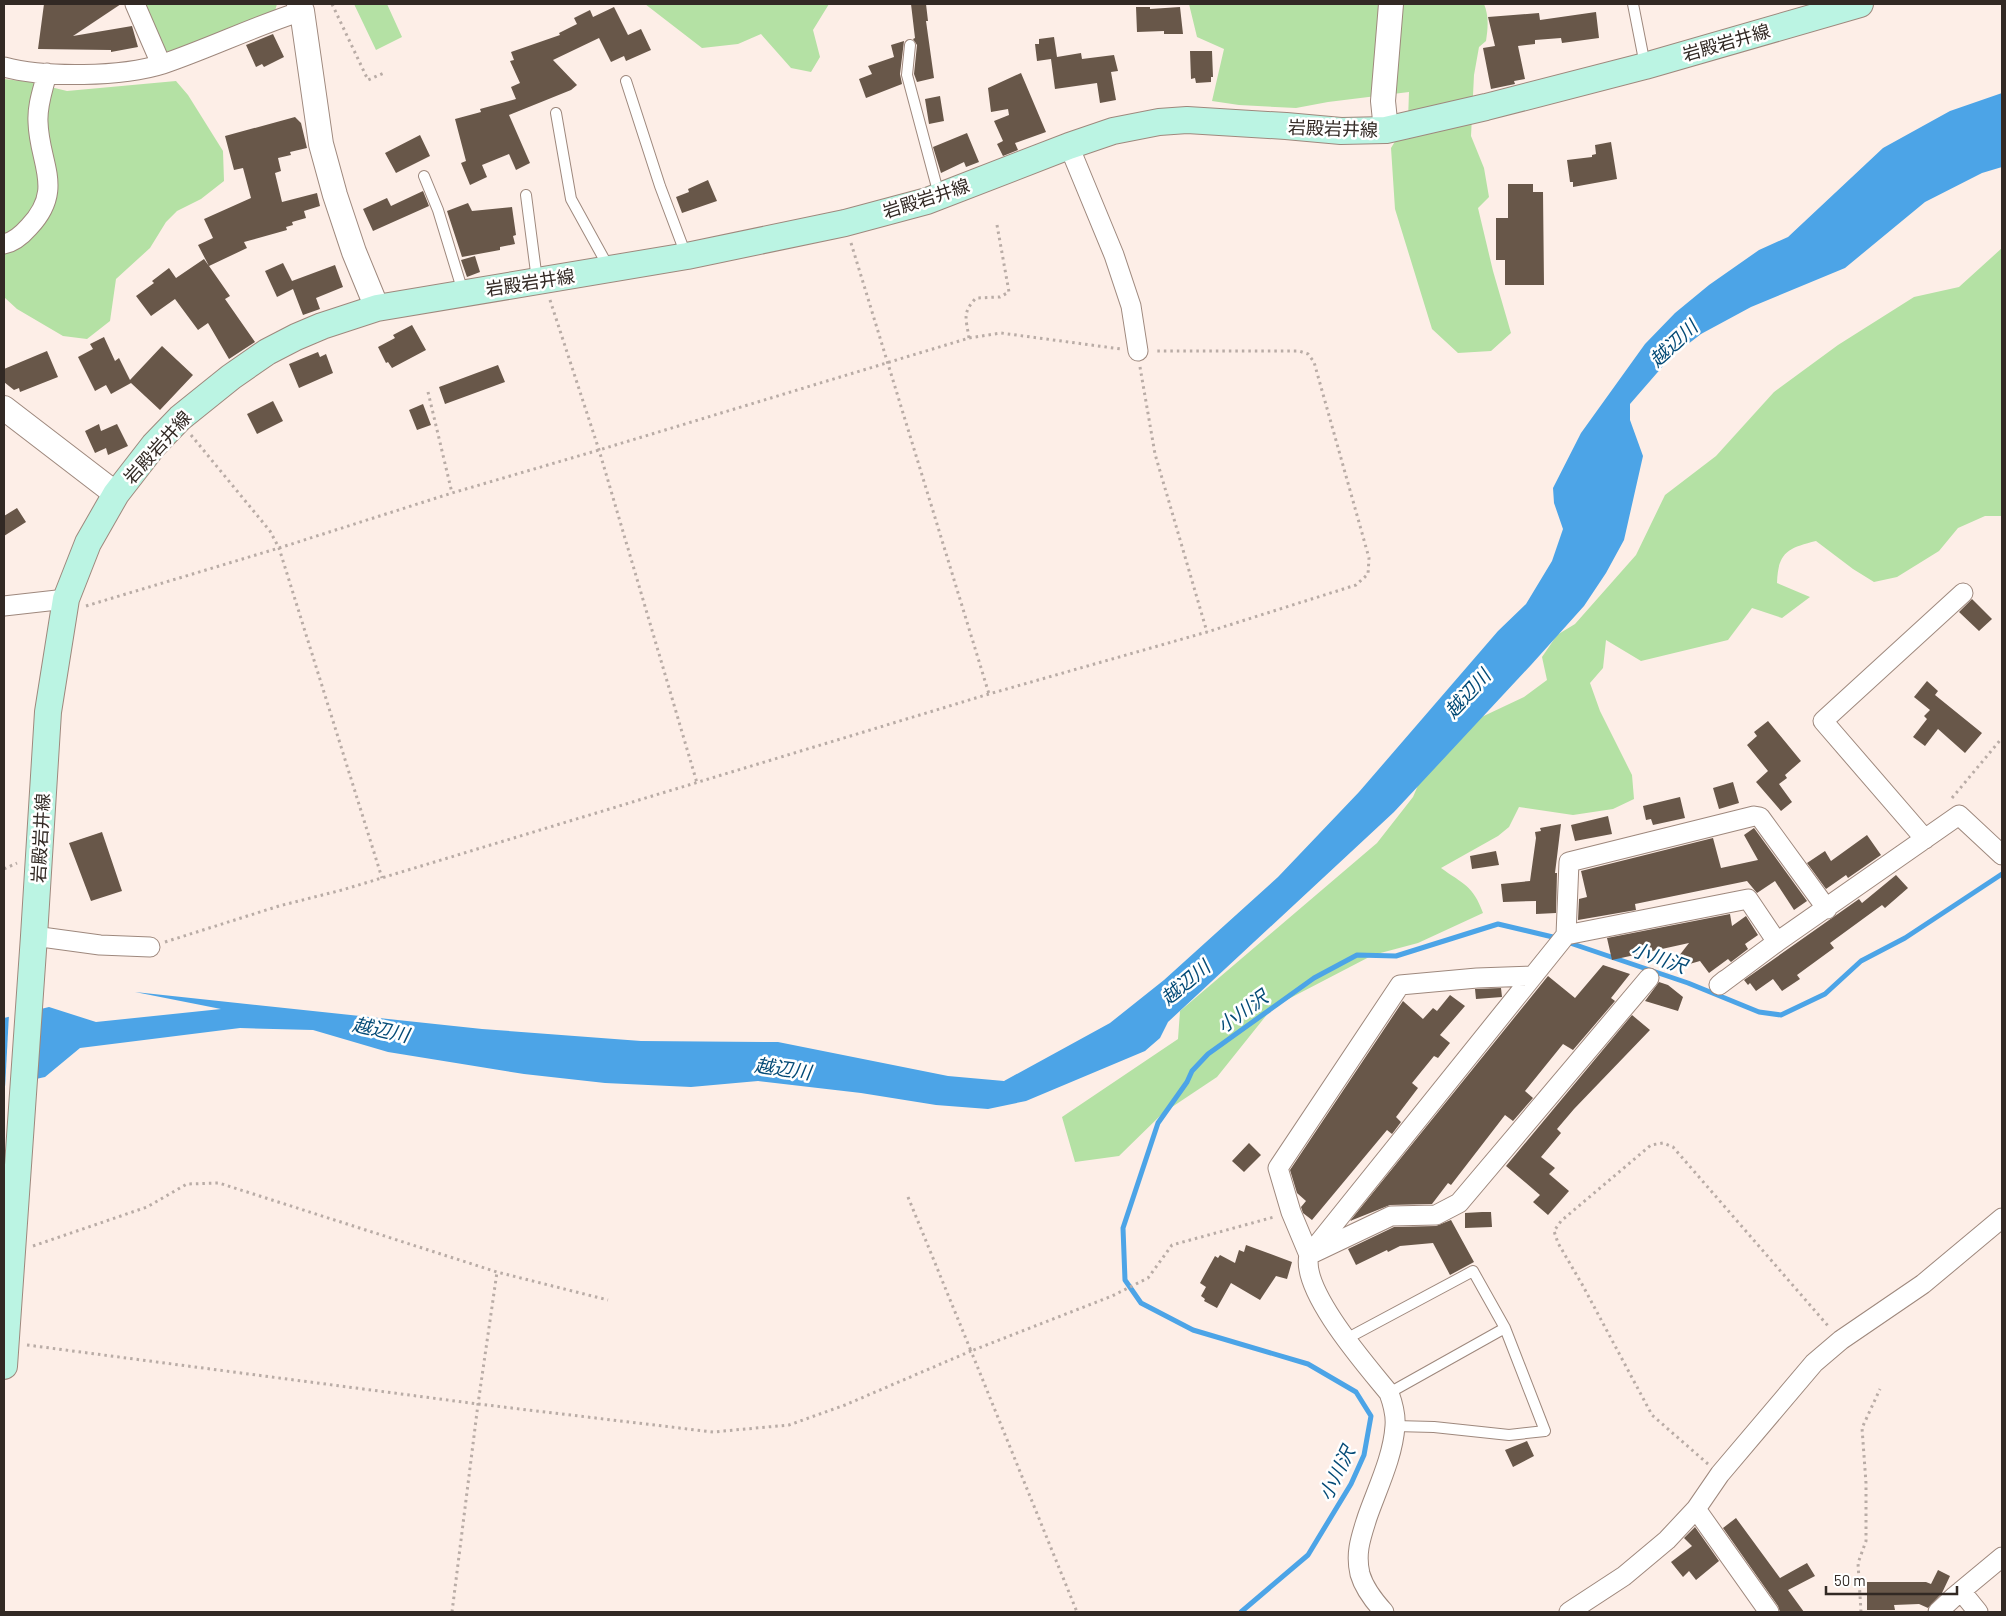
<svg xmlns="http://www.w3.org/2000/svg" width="2006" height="1616" font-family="Barlow,'Noto Sans JP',sans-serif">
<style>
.green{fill:#b4e1a4}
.water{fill:#4ca4e7}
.pier{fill:#fdeee7}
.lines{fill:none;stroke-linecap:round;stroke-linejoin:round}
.stream{stroke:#4ca4e7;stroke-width:5}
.building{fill:#685749}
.service-casing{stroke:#9e887d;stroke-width:12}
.minor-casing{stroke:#9e887d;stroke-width:21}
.tertiary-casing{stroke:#9e887d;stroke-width:26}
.secondary-casing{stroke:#9e887d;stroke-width:28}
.path{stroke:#b9aca6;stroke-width:3;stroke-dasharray:2.5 4;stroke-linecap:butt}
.service{stroke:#fff;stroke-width:10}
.minor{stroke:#fff;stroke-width:19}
.tertiary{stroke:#fff;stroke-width:24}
.secondary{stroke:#bbf4e3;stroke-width:26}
.labels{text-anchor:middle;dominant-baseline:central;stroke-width:5;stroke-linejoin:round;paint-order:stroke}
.street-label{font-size:18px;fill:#322924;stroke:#fff}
.water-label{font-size:19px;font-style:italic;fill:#034a76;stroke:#fff}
</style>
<rect width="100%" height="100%" fill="#fdeee7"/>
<path class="green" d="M142,4H277L275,11L171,53L164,50Z
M354,4H387L402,37L376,50Z
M645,4H829L813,30L820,57L811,72L791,68L761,34L738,44L702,48Z
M1189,4H1484C1489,16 1488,28 1486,41L1479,47L1474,75L1471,136L1484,168L1489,197L1478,208L1493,271L1511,333L1491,351L1458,353L1432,329L1395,209L1391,148L1408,120L1409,92L1328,102L1296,108L1239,105L1212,101L1224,49L1197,37Z
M4,79L30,82L67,91L176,81L188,95L223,151L224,181L201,199L177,211L166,222L150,248L116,279L110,321L87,339L63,336L17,309L4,297Z
M2002,248V516H1985L1958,528L1939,551L1897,577L1874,582L1853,569L1816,541C1788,548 1778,552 1777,583L1810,597L1782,618L1752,608L1728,640L1641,661L1606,640L1603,668L1590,683L1600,711L1632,775L1634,799L1613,809L1573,815L1519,807L1509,827L1498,836L1441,868C1463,884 1473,885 1483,913L1418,943L1373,955L1273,1007L1217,1077L1163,1113L1119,1156L1075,1162L1062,1117L1178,1039L1180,1011L1377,843L1413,797L1425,769L1471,722L1524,697L1547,680L1542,657L1557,635L1575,624L1636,555L1665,495L1716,456L1774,392L1838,345L1914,297L1959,287Z"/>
<path class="water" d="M2002,93V167L1982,173L1925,202L1845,268L1751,307L1701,334L1670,358L1630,404V420L1643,456L1624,540L1606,573L1584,606L1531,665L1394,812L1168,1022L1160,1038L1145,1051L1026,1101L988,1109L936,1105L861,1093L758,1081L691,1087L605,1083L524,1074L388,1052L313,1030L240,1028L80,1048L45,1077L4,1086V1018L49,1007L96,1022L221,1009L135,992L482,1029L641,1041L778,1042L948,1076L1004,1081L1110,1023L1164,980L1278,877L1359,792L1498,631L1526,604L1552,561L1563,529L1554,503L1553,488L1581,433L1645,344L1675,313L1709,285L1759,250L1788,237L1883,148L1950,111Z"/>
<path class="pier" d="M40,1006L35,1081L5,1089L9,1014Z"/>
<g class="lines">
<path class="stream" d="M1567,942L1688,983L1759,1012L1781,1015L1825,994L1861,961L1905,938L2002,874
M1241,1612L1308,1555L1351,1484L1364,1455L1371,1416L1356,1392L1308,1364L1193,1330L1141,1303L1125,1280L1123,1228L1158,1123L1187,1082L1192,1071L1208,1054L1314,978L1357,955L1396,956L1498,924L1557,938"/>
</g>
<path class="building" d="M44,4H121L73,36L132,26L138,47L111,52V50L38,49Z
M911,4H926L928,21H926L934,78L917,82L914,74L917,45L913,39L915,38Z
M614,7L628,35L641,29L651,50L626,61L624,56L611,62L599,38L553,60L577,85L571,90L509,115L530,163L516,170L509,154L482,165L487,177L470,185L461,163L466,161L455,119L481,112L480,109L516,99L511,87L520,83L510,61L514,60L511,52L560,35L559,33L577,24L574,18L590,10L593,17Z
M1136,7H1150V9L1180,7L1183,34H1164V31L1137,32Z
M1596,12L1599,38L1562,43L1561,38L1535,40V44L1518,46L1525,79L1514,81L1515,84L1491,89L1483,48L1495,46L1488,17L1539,13L1540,20Z
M273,34L284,57L264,67L262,64L256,67L246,45Z
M1054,37L1057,57L1081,53L1082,59L1114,55L1118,71L1111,72L1116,100L1100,103L1097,83L1055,89L1051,59L1037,61L1035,44H1039V39Z
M904,41L900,74L902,84L866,98L859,79L872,74L868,66L894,57L891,45Z
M1190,51H1212L1213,77H1211V82L1196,83L1195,78L1191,79Z
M1021,73L1046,132L1015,143L1018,150L1003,156L997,144L1003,141L994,121L1009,115L1008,109L991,112L988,88Z
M940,96L944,121L929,124L925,99Z
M295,117L301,123L307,148L290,152L291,155L278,158L281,171L275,173L282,202L317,193L320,206L304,211L306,218L292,222L293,225L286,227L287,230L244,242L247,248L209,266L230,296L225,299L255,342L229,359L208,323L198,330L175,299L151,316L136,296L154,283L152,281L169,268L176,278L204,259L209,266L198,245L213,238L204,219L251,198L243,168L234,170L225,136Z
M967,133L979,162L966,167L964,162L941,173L933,147Z
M420,135L430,156L396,173L385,153Z
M1611,142L1617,179L1573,187V182H1570L1567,160L1592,157V155L1596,154L1595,145Z
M708,180L717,201L682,213L676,197L689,192L688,189Z
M1508,184H1533V192H1543L1544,285H1505V260H1496V218H1508Z
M423,191L429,206L373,231L363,209L387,198L391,206Z
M468,203L472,211L512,207L516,235L513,236L515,244L500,247V250L462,257L447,211Z
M475,256L480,272L467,277L461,260Z
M283,263L292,281L335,265L343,287L316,298L320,309L303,315L293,289L277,297L265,271Z
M412,325L426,350L392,368L388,362L386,363L378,347L395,338L393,335Z
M104,337L115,361L119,358L130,380L162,346L193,375L160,410L131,383L111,394L106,385L95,391L78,357L93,349L90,344Z
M47,351L58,377L20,392L19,388L14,390L4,382V369Z
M318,352L320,357L326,354L333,373L299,388L289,364Z
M498,365L505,382L445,404L439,387Z
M273,401L283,421L257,434L247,414Z
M423,404L431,425L417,430L409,410Z
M99,424L101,431L117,424L128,446L108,455L106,448L95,453L85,431Z
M17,508L26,522L4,536V516Z
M1972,599L1992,619L1979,631L1959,612Z
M1927,681L1938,691L1935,695L1982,733L1965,753L1938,729L1925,746L1913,737L1927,719L1924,716L1930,710L1914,697Z
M1768,721L1801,761L1785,775L1787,778L1779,784L1792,802L1781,811L1756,782L1768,771L1747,745L1757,736L1754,732Z
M1733,782L1739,803L1719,809L1713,788Z
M1680,797L1685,818L1653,825L1651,819L1646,820L1643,806Z
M1608,816L1612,834L1575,841L1571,825Z
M1561,824L1555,873H1557L1556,913L1536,914V901L1503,902L1501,884L1530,881L1536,838L1535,832L1541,831L1540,828Z
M1754,828L1807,901L1794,910L1775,881L1757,893L1747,881L1635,904L1636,910L1578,920L1579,899L1587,897L1581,871L1713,838L1721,868L1758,860L1744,835Z
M102,832L122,891L91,901L69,843Z
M1867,835L1881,855L1848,878L1846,875L1826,889L1807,863L1825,851L1831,861Z
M1496,851L1499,865L1472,869L1470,856Z
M1896,875L1908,888L1885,908L1882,905L1830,943L1834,948L1797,975L1800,979L1782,991L1773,979L1756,991L1750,983L1748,985L1744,980L1859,899L1862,903Z
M1730,914L1732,926L1746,916L1758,935L1745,944L1748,949L1731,962L1728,959L1709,973L1700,961L1668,970L1689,943L1612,960L1607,938Z
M1603,965L1630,974L1611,998L1615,1001L1573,1050L1563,1044L1525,1091L1533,1098L1513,1121L1505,1115L1451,1185L1448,1183L1432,1204L1390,1205L1350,1221L1548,976L1575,998Z
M1659,982L1668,985L1683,997L1678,1011L1645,1001Z
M1501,988L1502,997L1476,999L1475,989Z
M1450,995L1465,1006L1440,1035L1450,1043L1438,1058L1434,1056L1412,1083L1418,1088L1396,1117L1401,1122L1392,1134L1387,1130L1312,1220L1303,1213L1301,1207L1306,1201L1297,1193L1290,1170L1403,1001L1423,1019L1433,1008L1437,1011Z
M1632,1015L1650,1030L1574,1109L1557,1129L1561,1133L1541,1157L1555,1168L1549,1174L1569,1191L1548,1215L1533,1202L1540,1195L1506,1166Z
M1249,1143L1261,1155L1244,1172L1232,1161Z
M1482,1212H1491L1492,1227L1465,1228V1213Z
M1451,1220L1474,1262L1450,1275L1433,1243L1400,1246L1388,1252L1387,1250L1356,1265L1348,1249L1394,1227L1436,1226Z
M1246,1245L1292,1262L1287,1279L1276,1276L1260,1300L1231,1283L1217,1308L1204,1301L1205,1299L1201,1296L1206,1287L1200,1283L1215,1256L1218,1258L1220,1255L1235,1263L1239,1250L1244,1252Z
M1527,1441L1534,1456L1513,1467L1505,1450Z
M1736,1518L1780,1578L1807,1563L1815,1576L1788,1590L1804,1612H1780L1778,1606L1723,1528Z
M1695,1527L1719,1561L1696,1580L1689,1571L1683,1577L1671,1562L1692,1546L1684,1538Z
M1938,1570L1950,1576L1942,1593L1928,1608L1919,1604L1894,1605L1895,1610H1867V1582H1926L1931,1584Z"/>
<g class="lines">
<g class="service-casing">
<path id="service" d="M1633,4L1645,65
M910,45L907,75L939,195
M626,81L660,186L686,255
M556,113L571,199L609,268
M424,176L438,210L463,292
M526,195L537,280
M1346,1339L1473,1271L1505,1328L1545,1431L1509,1435L1434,1427L1395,1426
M1389,1393L1505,1328"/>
</g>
<g class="minor-casing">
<path id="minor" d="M135,4L161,64
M4,67C45,78 122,77 163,64C210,48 255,26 302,11
M1069,146L1114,255L1131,306L1138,351
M4,244C14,242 22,235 29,227C65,189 39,164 38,122C37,105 43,90 47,73
M4,606L66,599
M1925,839L1823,721L1963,593
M1566,935L1748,899L1777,942L1959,815L2002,855
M34,936L100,945L150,947
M1533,976L1477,978L1400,985L1278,1168L1291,1212L1309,1255L1391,1216L1436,1215L1459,1203L1649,978
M1725,980L1719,985L1777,942
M1696,1509L1769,1612
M1961,1591L1978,1612
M1384,1612C1374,1601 1364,1588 1360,1574C1355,1553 1361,1537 1367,1518C1377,1489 1393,1457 1395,1426C1396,1415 1393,1404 1389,1393C1367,1366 1300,1290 1309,1255L1566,935L1569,862L1754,816L1760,817L1827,909
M1569,1612L1624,1576L1667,1540L1696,1509L1720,1474L1814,1363L1841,1340L1923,1284L2002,1218
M1938,1612L1955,1596L2002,1557"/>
</g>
<g class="tertiary-casing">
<path id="tertiary" d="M299,4L302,11L321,144L335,195L354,252L377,308
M1386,130L1383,101L1391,4
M4,408L116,494"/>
</g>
<g class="secondary-casing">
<path id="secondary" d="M4,1366L34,936L48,712L66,599L88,543L116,494L154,445L180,418L231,377L267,352L296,337L322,326L377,308L687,256L845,223L927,201L1069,146L1113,131L1159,122L1187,120L1286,126L1341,131L1386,130L1486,107L1645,66L1860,4"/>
</g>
<path class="path" d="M332,4L368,80L384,73
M851,243L989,694
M550,300L599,450L697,783
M969,338C966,318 962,313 976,298L1000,297L1009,292L997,225
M1140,367L1155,454L1207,632
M428,392L452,493
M191,435L270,531L279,548L382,878
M86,606L279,548L452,493L599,450L969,338L1001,333L1121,349
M1952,798L2002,738
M4,869L17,863
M165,942L279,906L342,890L989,694L1207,632L1356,585L1368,574L1369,558L1314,362L1308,354L1299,351H1154
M908,1197L971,1351L1112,1296L1148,1278L1172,1245L1274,1217
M33,1246L147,1207L187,1184L219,1183L497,1272L608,1300
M27,1345L478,1404L713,1432L789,1425L845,1405L971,1351L1077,1612
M1708,1464L1652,1415L1583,1286L1558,1243L1554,1231L1561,1221L1651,1145L1663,1143L1673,1147L1829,1327
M452,1612L478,1404L497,1272
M1861,1612L1858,1563L1866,1541V1483L1862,1428L1880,1389"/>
<use href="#service" class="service"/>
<use href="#minor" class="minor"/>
<use href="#tertiary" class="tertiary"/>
<use href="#secondary" class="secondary"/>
</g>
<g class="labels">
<g class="street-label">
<text transform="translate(1726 42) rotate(-16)">岩殿岩井線</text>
<text transform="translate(1333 128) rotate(2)">岩殿岩井線</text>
<text transform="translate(926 198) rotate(-18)">岩殿岩井線</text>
<text transform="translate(530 282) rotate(-9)">岩殿岩井線</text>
<text transform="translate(157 447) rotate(-48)">岩殿岩井線</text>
<text transform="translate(40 838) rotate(-87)">岩殿岩井線</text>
</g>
<g class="water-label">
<text transform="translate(1673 343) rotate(-43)">越辺川</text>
<text transform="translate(1467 693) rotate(-48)">越辺川</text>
<text transform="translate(1659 957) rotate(19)">小川沢</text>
<text transform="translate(1185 982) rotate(-40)">越辺川</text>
<text transform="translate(1242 1011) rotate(-36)">小川沢</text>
<text transform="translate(381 1029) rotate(12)">越辺川</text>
<text transform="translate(783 1068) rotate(8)">越辺川</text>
<text transform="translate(1336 1473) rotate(-64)">小川沢</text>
</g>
</g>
<rect width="2006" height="1616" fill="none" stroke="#322924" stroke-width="10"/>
<path d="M1826 1586v8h131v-8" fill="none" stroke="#322924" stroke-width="2.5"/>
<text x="1834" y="1586" font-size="15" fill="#322924" stroke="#ffffff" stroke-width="4" paint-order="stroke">50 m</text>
</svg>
